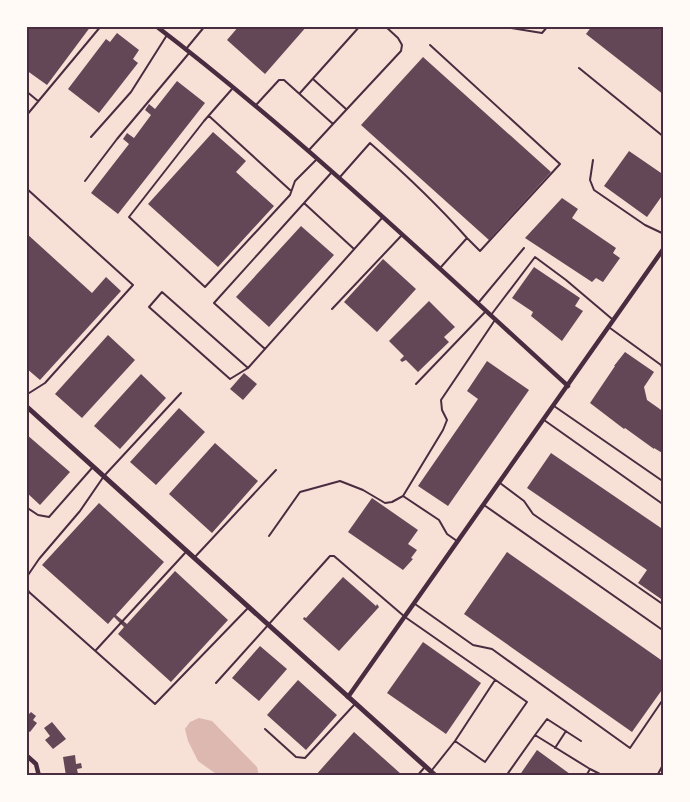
<svg xmlns="http://www.w3.org/2000/svg" width="690" height="802" font-family="'Times New Roman',serif">
<style>
.water{fill:#dcb8b0}
.building{fill:#644757}
.lines{fill:none;stroke-linecap:round;stroke-linejoin:round}
.service{stroke:#4a2c40;stroke-width:2}
.minor{stroke:#4a2c40;stroke-width:4.5}
.tertiary{stroke:#4a2c40;stroke-width:5}
.neatline{fill:none;stroke:#4a2c40;stroke-width:2}
</style>
<rect width="100%" height="100%" fill="#f7e1d7"/>
<path class="water" d="M199,718L212,721L257,767L259,776H219L198,761L188,741L185,729L190,722Z"/>
<path class="building" d="M26,26H91L47,85L26,70Z
M239,26H307L265,74L227,40Z
M592,26H664V95L586,34Z
M117,33L139,50L133,59L138,63L99,113L68,89L106,39L110,42Z
M423,57L551,172L489,240L361,125Z
M177,81L205,103L118,214L91,193L129,144L123,139L127,133L134,138L151,115L145,110L149,104L155,109Z
M213,132L246,161L236,172L274,206L218,267L148,204Z
M629,151L664,175V193L647,217L604,186Z
M562,198L578,209L572,218L616,248L613,253L620,258L603,282L596,278L592,282L525,238Z
M301,226L334,255L269,327L236,297Z
M26,233L92,293L106,277L121,291L40,380L26,368Z
M383,259L416,289L377,332L344,302Z
M534,267L580,298L575,306L583,311L562,341L531,316L533,312L512,298Z
M429,301L455,327L444,337L449,342L418,372L406,360L402,362L400,360L404,356L389,341Z
M108,335L135,360L82,418L55,394Z
M625,352L654,372L644,387L647,400L664,412V454L654,448V449L625,428L624,429L590,403L615,366H614Z
M487,361L529,390L448,506L418,486L478,399L467,391Z
M244,373L257,384L243,400L230,389Z
M141,374L166,398L120,449L94,426Z
M179,408L205,432L156,485L130,462Z
M26,434L70,472L40,505L26,492Z
M215,443L258,481L212,533L169,494Z
M551,453L664,530V601L638,583L647,570L527,488Z
M372,498L418,530L408,544L417,550L411,558L413,559L403,570L348,532Z
M99,503L164,562L116,615L127,624L175,571L228,620L171,682L118,634L124,627L114,617L108,624L42,565Z
M507,552L664,662V687L632,732L464,614Z
M343,577L376,606L377,604L379,607L339,651L303,619L304,617L306,618Z
M423,642L481,683L446,734L387,693Z
M260,646L287,669L259,701L232,678Z
M298,680L337,715L306,750L267,715Z
M31,712L36,716L33,720L37,723L30,732L26,730V714L28,715Z
M52,722L66,739L53,749L45,740L50,736L44,728Z
M354,732L401,774L400,776H315Z
M537,750L570,774L569,776H519Z
M75,755L76,764L81,763L82,768L77,769L78,774L66,776L63,757Z"/>
<g class="lines">
<path class="service" d="M498,26L542,33L548,26
M430,45L560,164L480,251L467,238L441,267
M186,49L205,26
M579,68L664,137
M313,79L346,109
M232,89L204,121L129,217L205,287L290,195L295,181L316,160
M26,91L38,101
M300,93L360,26
M256,105L279,80H284L333,124L309,150
M26,116L101,26
M209,116L290,190
M333,124L401,51L402,45L398,38L385,26
M91,137L131,92L167,35
M593,160L590,180L594,190L645,225L664,234
M340,177L370,143C404,173 437,204 467,238
M85,181L117,139L190,52
M26,188L133,285L45,383L26,395
M304,203L354,249
M479,302L524,248
M332,309L402,235
M491,315L535,257L566,280L612,319
M610,328L661,365L664,371
M265,349L214,303L332,172
M248,368L162,292L149,307L230,379L248,368L382,218
M416,384L486,311
M554,406L664,482
M544,420L664,505
M500,483L524,501L533,514L664,605
M484,505L664,631
M26,507L38,515L49,517L92,468
M269,536L300,492L340,481L363,490L385,503L392,502L403,496
M457,541L447,534L439,520L403,496L443,430L447,420L442,410L441,400L495,320
M194,558L276,470
M26,578L39,559L80,511L104,476L181,393
M26,586L29,592L155,704L247,609
M415,604L473,645L492,649L630,748L664,698
M96,650L185,553
M216,683L330,556H334L405,617L527,702L485,762L455,741L432,770
M265,729L296,757L305,758L354,705
M535,735L547,719L581,741
M455,741L495,680
M555,748L566,731
M417,776L424,768
M506,776L535,735L590,769
M586,776L590,769L604,776
M661,776L658,774L664,763"/>
<path class="minor" d="M156,26C301,137 433,263 568,386
M348,697L664,248
M26,755L36,764L39,776"/>
<path class="tertiary" d="M26,406L436,776"/>
</g>
<rect width="690" height="802" fill="none" stroke="#fffaf5" stroke-width="55"/>
<rect x="28" y="28" width="634" height="746" class="neatline"/>
</svg>
